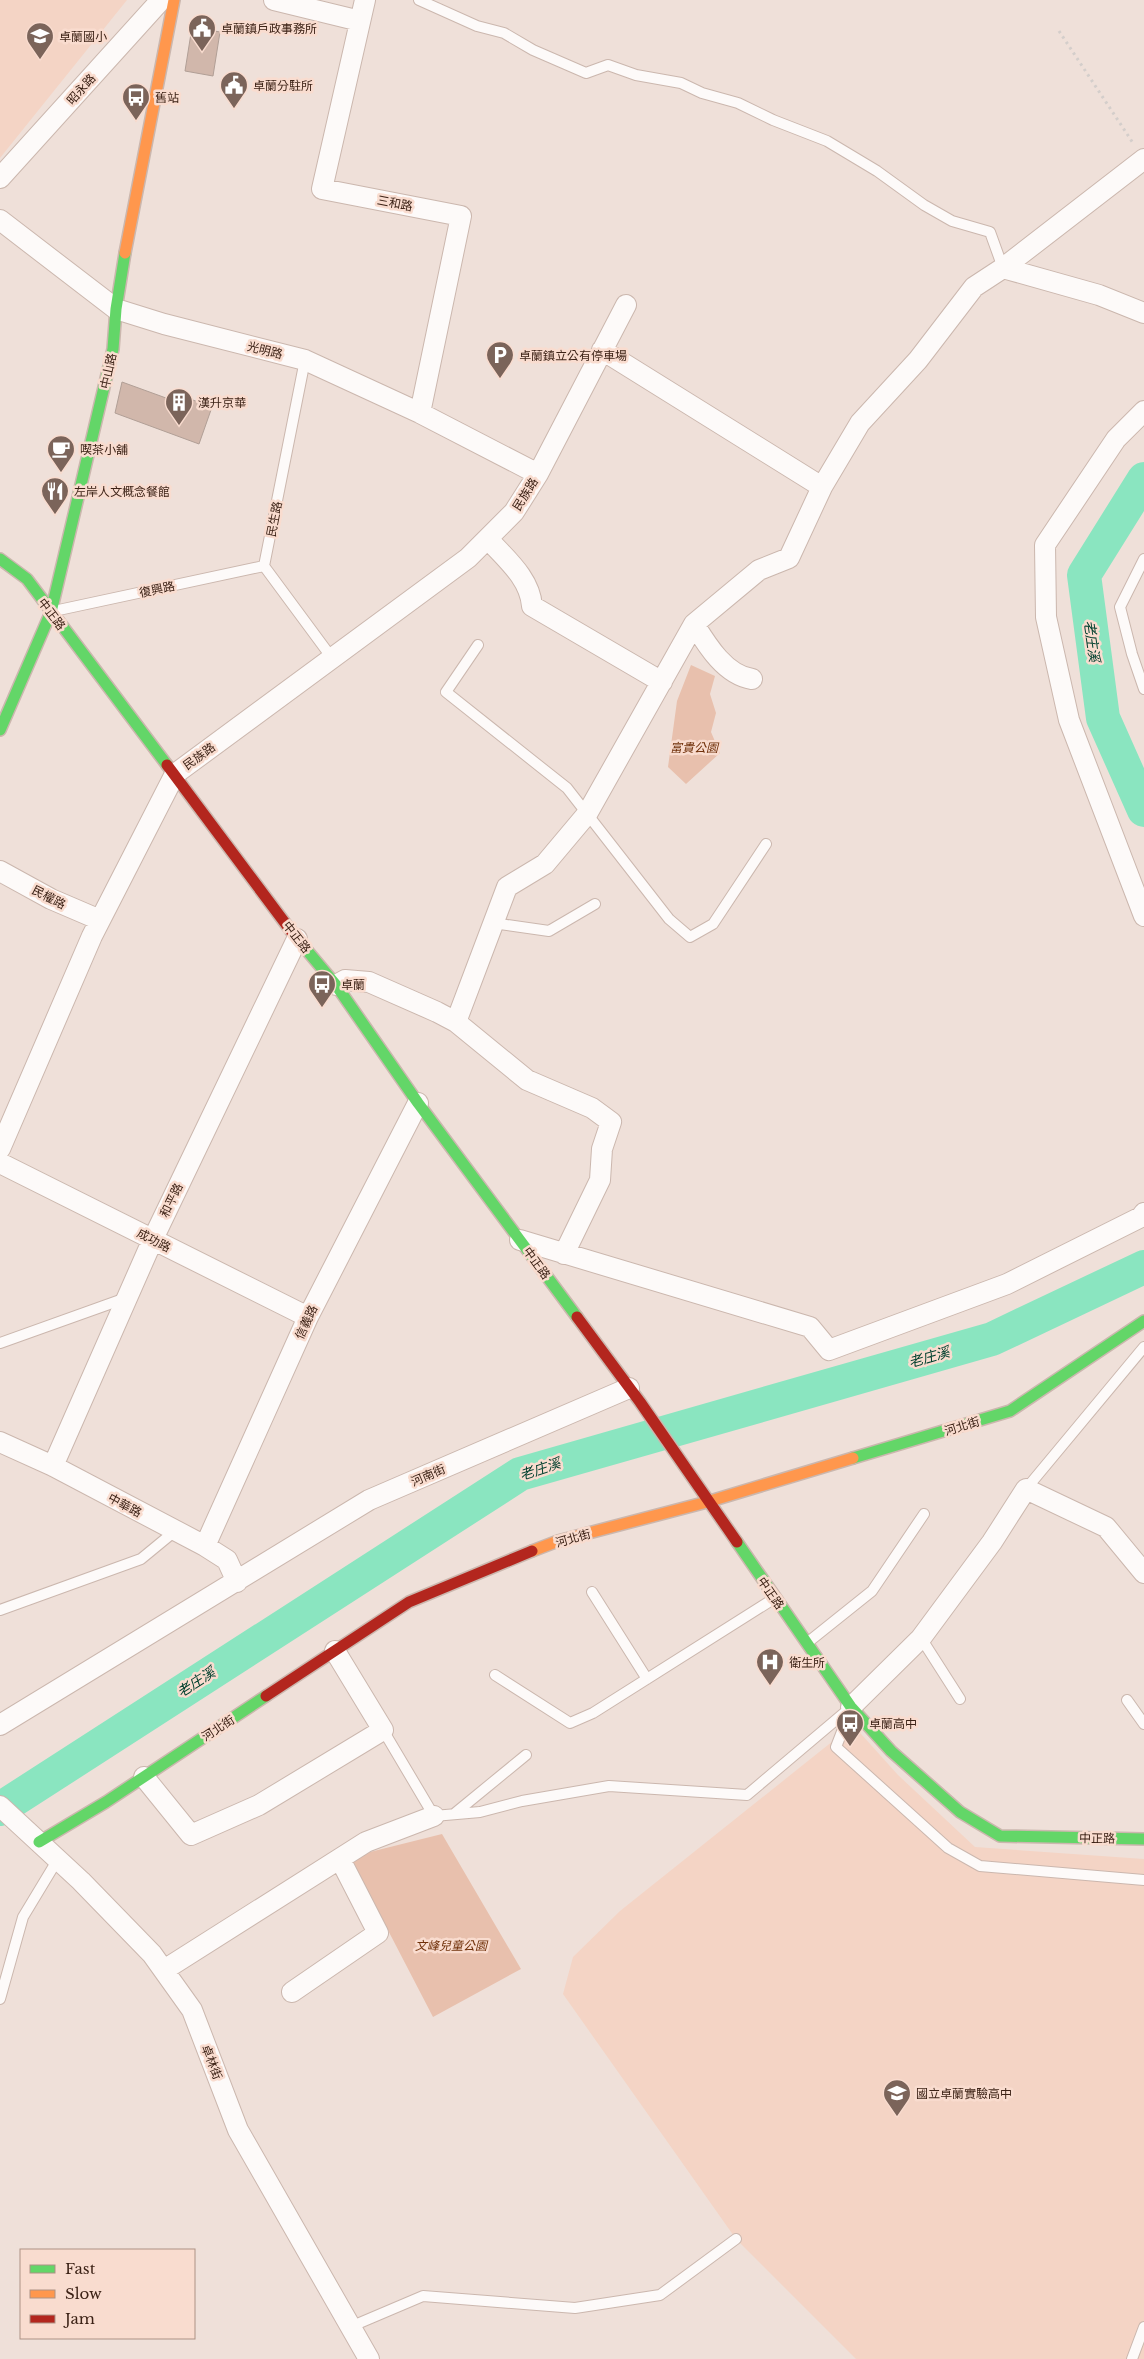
<svg xmlns="http://www.w3.org/2000/svg" width="1144" height="2359" font-family="'Libre Baskerville','Noto Sans TC',serif">
<style>
.built{fill:#f4d4c5}
.green{fill:#e8c0ad}
.lines{fill:none;stroke-linecap:round;stroke-linejoin:round}
.river{stroke:#8ae5c0;stroke-width:34}
.building{fill:#d1b7ab;stroke:#b19f96}
.lane-casing{stroke:#cbb7ae;stroke-width:12}
.street-casing{stroke:#cbb7ae;stroke-width:22}
.fast-casing{stroke:#cbb7ae;stroke-width:14}
.slow-casing{stroke:#cbb7ae;stroke-width:14}
.jam-casing{stroke:#cbb7ae;stroke-width:14}
.path{stroke:#d4cecb;stroke-width:3;stroke-dasharray:2.5 4;stroke-linecap:butt}
.lane{stroke:#fdfaf9;stroke-width:10}
.street{stroke:#fdfaf9;stroke-width:20}
.fast{stroke:#63d668;stroke-width:11}
.slow{stroke:#ff974d;stroke-width:11}
.jam{stroke:#b3261e;stroke-width:11}
.labels{text-anchor:middle;dominant-baseline:central;stroke-width:5;stroke-linejoin:round;paint-order:stroke}
.poi-label{font-size:12px;fill:#3c2216;stroke:#f9dccf;text-anchor:start}
.street-label{font-size:12px;fill:#3c2216;stroke:#f9dccf}
.park-label{font-size:12px;font-style:italic;fill:#70300a;stroke:#f9dccf}
.water-label{font-size:14px;font-style:italic;fill:#03412f;stroke:#f9dccf}
</style>
<rect width="100%" height="100%" fill="#efe0d9"/>
<path class="built" d="M0,0H127L0,158Z
M853,1725L898,1775L975,1847L1144,1859V2359H856L736,2239L563,1994L573,1957L620,1911Z"/>
<path class="green" d="M691,665L715,676L710,694L716,713L711,732L720,753L686,784L668,767L677,701Z
M442,1834L521,1969L433,2017L350,1857Z"/>
<g class="lines">
<path class="river" d="M1144,479L1084,575L1103,718L1144,810
M0,1809L520,1474L992,1339L1144,1267"/>
</g>
<path class="building" d="M192,27L220,32L213,76L185,71Z
M122,382L177,402L179,395L212,407L199,444L115,413Z"/>
<g class="lines">
<g class="lane-casing">
<path id="lane" d="M419,0L477,26L504,33L533,50L586,73L608,65L636,75L681,83L702,93L738,103L773,120L827,141L877,171L924,205L952,221L990,232L1003,268
M305,360L264,566L332,658
M1144,559L1120,607L1132,654L1144,689
M54,611L264,566
M478,645L446,692L567,788L669,919L690,937L713,924L766,844
M493,923L549,931L595,904
M0,1343L126,1298
M1026,1489L1144,1347
M592,1592L647,1679
M0,1610L141,1559L175,1531
M921,1638L960,1699
M807,1643L872,1591L924,1514
M495,1675L570,1723L593,1713L775,1598
M1127,1700L1144,1724
M850,1711L836,1747L948,1848L980,1866L1144,1880
M383,1730L434,1816L480,1812L522,1801L609,1786L747,1795L850,1708
M454,1814L526,1755
M0,1999L23,1917L58,1859
M350,2327L423,2296L575,2308L660,2295L736,2239
M1132,2359L1144,2327"/>
</g>
<g class="street-casing">
<path id="street" d="M274,0L360,21
M365,0L322,189L461,216L420,413
M0,178L161,0
M0,220L116,309L164,324L305,360L420,413L538,474
M1003,268L1099,295L1144,313
M602,350L822,487
M1144,411L1116,439L1045,545L1046,617L1069,720L1144,916
M488,539C505,558 530,578 532,606L662,682
M694,624C707,645 725,675 752,679
M0,871L51,899L100,920
M336,985L345,980L369,982L437,1012L456,1022L527,1080L592,1108L611,1122L602,1149L600,1180L564,1254
M456,1022L507,887L545,864L587,814L694,624L759,570L789,558L822,487L860,423L918,360L974,287L1003,268L1144,159
M0,1149L92,936L175,774L468,558L514,512L538,474L626,305
M0,1163L308,1317
M520,1240L810,1327L829,1350L1007,1284L1141,1217L1144,1213
M0,1442L53,1466L205,1546L227,1560L237,1582
M53,1466L153,1239L297,939
M205,1546L308,1317L418,1103
M851,1707L921,1638L992,1542L1026,1489L1106,1527L1144,1573
M0,1725L369,1500L629,1388
M144,1777L191,1835L259,1805L383,1730L335,1651
M0,1806L81,1881L152,1954L192,2010L238,2130L369,2359
M164,1970L366,1842L434,1816
M292,1992L378,1933L340,1859"/>
</g>
<g class="fast-casing">
<path id="fast" d="M0,559L27,579L167,765
M0,730L51,612L113,349L116,309L125,253
M294,935L336,985L418,1103L577,1317
M853,1458L1010,1411L1144,1321
M737,1542L851,1707L891,1751L960,1812L1000,1836L1144,1839
M39,1842L106,1802L266,1696"/>
</g>
<g class="slow-casing">
<path id="slow" d="M125,253L174,0
M532,1551L558,1541L707,1502L853,1458"/>
</g>
<g class="jam-casing">
<path id="jam" d="M167,765L294,935
M577,1317L640,1402L737,1542
M266,1696L409,1602L532,1551"/>
</g>
<path class="path" d="M1059,31L1133,143"/>
<use href="#lane" class="lane"/>
<use href="#street" class="street"/>
<use href="#fast" class="fast"/>
<use href="#slow" class="slow"/>
<use href="#jam" class="jam"/>
</g>
<defs>
<g id="civic-pin" transform="scale(1.4375)"><path d="M0 17L-7.5 6A9.5 9.5 0 1 1 7.5 6Z" fill="#7b645a" stroke="#f9dccf"/><path d="M-.6-6.5H3V-4.5H.6V-3L4-1V1h2V6H-6V1h2V-1L-.6-3ZM-1.2 2.5V6h2.4V2.5Z" fill="#fff"/></g>
<g id="school-pin" transform="scale(1.4375)"><path d="M0 17L-7.5 6A9.5 9.5 0 1 1 7.5 6Z" fill="#7b645a" stroke="#f9dccf"/><path d="M0-5L7-2L0 1L-7-2ZM-4 1L0 2.5L4 1V4Q0 6-4 4Z" fill="#fff"/></g>
<g id="bus-pin" transform="scale(1.4375)"><path d="M0 17L-7.5 6A9.5 9.5 0 1 1 7.5 6Z" fill="#7b645a" stroke="#f9dccf"/><path d="M-5-6H5V4H4V6H2V4H-2V6H-4V4H-5ZM-3.5-4V0h7V-4ZM-3.5 1.2v1.5H-2V1.2ZM2 1.2v1.5H3.5V1.2Z" fill="#fff"/></g>
<g id="parking-pin" transform="scale(1.4375)"><path d="M0 17L-7.5 6A9.5 9.5 0 1 1 7.5 6Z" fill="#7b645a" stroke="#f9dccf"/><path d="M-3.5-5.5H1a3.5 3.5 0 0 1 0 7H-1V5.5H-3.5ZM-1-3.4V-.6H.8a1.4 1.4 0 0 0 0-2.8Z" fill="#fff"/></g>
<g id="building-pin" transform="scale(1.4375)"><path d="M0 17L-7.5 6A9.5 9.5 0 1 1 7.5 6Z" fill="#7b645a" stroke="#f9dccf"/><path d="M-4-6H4V6H1V3H-1V6H-4ZM-2.5-4.3h1.7v1.8h-1.7ZM.8-4.3h1.7v1.8H.8ZM-2.5-1h1.7V.8h-1.7ZM.8-1h1.7V.8H.8Z" fill="#fff"/></g>
<g id="cafe-pin" transform="scale(1.4375)"><path d="M0 17L-7.5 6A9.5 9.5 0 1 1 7.5 6Z" fill="#7b645a" stroke="#f9dccf"/><path d="M-5.5-4.5H6V0H3Q3 3.5 0 3.5H-2.5Q-5.5 3.5-5.5 0ZM3-3.2v2h1.7v-2ZM-6 4.5H4V6H-6Z" fill="#fff"/></g>
<g id="restaurant-pin" transform="scale(1.4375)"><path d="M0 17L-7.5 6A9.5 9.5 0 1 1 7.5 6Z" fill="#7b645a" stroke="#f9dccf"/><path d="M-5-6h1v4h1v-4h1v4h1v-4h1v5L-1.5 .5V6h-2V.5L-5-1ZM5-6V6H3V1.5H1.5Q1.5-4 5-6Z" fill="#fff"/></g>
<g id="hospital-pin" transform="scale(1.4375)"><path d="M0 17L-7.5 6A9.5 9.5 0 1 1 7.5 6Z" fill="#7b645a" stroke="#f9dccf"/><path d="M-5-5h3v3.5h4V-5h3V5h-3V1.5h-4V5h-3Z" fill="#fff"/></g>
</defs>
<g fill-rule="evenodd">
<use href="#civic-pin" x="202" y="28"/>
<use href="#school-pin" x="40" y="36"/>
<use href="#civic-pin" x="234" y="85"/>
<use href="#bus-pin" x="136" y="97"/>
<use href="#parking-pin" x="500" y="355"/>
<use href="#building-pin" x="179" y="402"/>
<use href="#cafe-pin" x="61" y="449"/>
<use href="#restaurant-pin" x="55" y="491"/>
<use href="#bus-pin" x="322" y="984"/>
<use href="#hospital-pin" x="770" y="1662"/>
<use href="#bus-pin" x="850" y="1723"/>
<use href="#school-pin" x="897" y="2093"/>
</g>
<g class="labels">
<g class="poi-label">
<text x="221" y="28">卓蘭鎮戶政事務所</text>
<text x="59" y="36">卓蘭國小</text>
<text x="253" y="85">卓蘭分駐所</text>
<text x="155" y="97">舊站</text>
<text x="519" y="355">卓蘭鎮立公有停車場</text>
<text x="198" y="402">漢升京華</text>
<text x="80" y="449">喫茶小舖</text>
<text x="74" y="491">左岸人文概念餐館</text>
<text x="341" y="984">卓蘭</text>
<text x="789" y="1662">衛生所</text>
<text x="869" y="1723">卓蘭高中</text>
<text x="916" y="2093">國立卓蘭實驗高中</text>
</g>
<g class="street-label">
<text transform="translate(81 89) rotate(-48)">昭永路</text>
<text transform="translate(395 203) rotate(11)">三和路</text>
<text transform="translate(265 350) rotate(14)">光明路</text>
<text transform="translate(108 371) rotate(-78)">中山路</text>
<text transform="translate(525 494) rotate(-58)">民族路</text>
<text transform="translate(274 519) rotate(-79)">民生路</text>
<text transform="translate(157 589) rotate(-12)">復興路</text>
<text transform="translate(52 614) rotate(53)">中正路</text>
<text transform="translate(199 756) rotate(-36)">民族路</text>
<text transform="translate(49 897) rotate(27)">民權路</text>
<text transform="translate(297 937) rotate(52)">中正路</text>
<text transform="translate(171 1200) rotate(-64)">和平路</text>
<text transform="translate(154 1240) rotate(27)">成功路</text>
<text transform="translate(537 1263) rotate(54)">中正路</text>
<text transform="translate(306 1322) rotate(-65)">信義路</text>
<text transform="translate(962 1426) rotate(-17)">河北街</text>
<text transform="translate(428 1475) rotate(-23)">河南街</text>
<text transform="translate(125 1505) rotate(28)">中華路</text>
<text transform="translate(573 1538) rotate(-16)">河北街</text>
<text transform="translate(771 1593) rotate(55)">中正路</text>
<text transform="translate(218 1728) rotate(-33)">河北街</text>
<text transform="translate(1097 1838) rotate(1)">中正路</text>
<text transform="translate(212 2062) rotate(69)">卓林街</text>
</g>
<g class="park-label">
<text x="694" y="747">富貴公園</text>
<text x="451" y="1945">文峰兒童公園</text>
</g>
<g class="water-label">
<text transform="translate(1092 641) rotate(82)">老庄溪</text>
<text transform="translate(929 1357) rotate(-16)">老庄溪</text>
<text transform="translate(540 1469) rotate(-18)">老庄溪</text>
<text transform="translate(196 1682) rotate(-33)">老庄溪</text>
</g>
</g>
<rect x="20" y="2249" width="175" height="90" fill="#f9dccf" stroke="#ad9285"/>
<rect x="30" y="2265" width="25" height="8" fill="#63d668" stroke="#ad9285"/>
<text x="65" y="2274" font-size="15" fill="#3c2216">Fast</text>
<rect x="30" y="2290" width="25" height="8" fill="#ff974d" stroke="#ad9285"/>
<text x="65" y="2299" font-size="15" fill="#3c2216">Slow</text>
<rect x="30" y="2315" width="25" height="8" fill="#b3261e" stroke="#ad9285"/>
<text x="65" y="2324" font-size="15" fill="#3c2216">Jam</text>
</svg>
